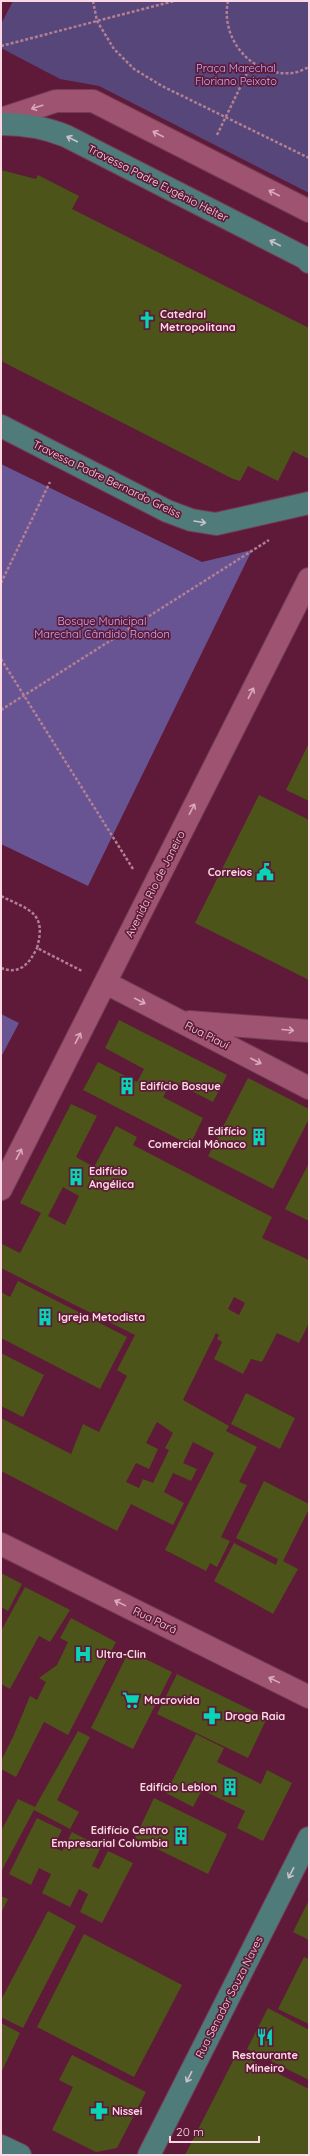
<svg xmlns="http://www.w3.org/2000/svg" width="310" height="2156" font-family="Quicksand,sans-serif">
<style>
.green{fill:#564679}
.forest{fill:#685493}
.building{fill:#4c5419;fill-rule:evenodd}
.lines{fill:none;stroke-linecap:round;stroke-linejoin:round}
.minor-casing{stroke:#743c56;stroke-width:24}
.major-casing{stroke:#743c56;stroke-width:24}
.path{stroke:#b27f93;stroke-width:2.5;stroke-dasharray:3 2;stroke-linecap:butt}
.minor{stroke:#9e5370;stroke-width:22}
.major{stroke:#4f7b7a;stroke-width:22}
.oneway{stroke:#daa9bb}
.oneway2{stroke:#d0c1c9}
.labels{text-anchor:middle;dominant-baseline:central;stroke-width:3.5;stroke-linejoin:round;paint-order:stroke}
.park-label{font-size:11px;fill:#c5b0fa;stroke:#5e1a38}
.street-label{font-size:11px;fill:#fbd8e3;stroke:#5e1a38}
.poi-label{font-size:11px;font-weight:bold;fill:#fbd8e3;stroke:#5e1a38;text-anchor:start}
</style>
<rect width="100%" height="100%" fill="#5e1a38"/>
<path class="green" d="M13,1H309V193L99,86L60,79L1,48V24Z"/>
<path class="forest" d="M1,464L202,562L252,550L88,886L1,844Z
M1,1014L19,1023L1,1057Z"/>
<path class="building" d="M1,170L36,179L38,175L79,196L72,209L309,328V459L293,451L278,481L248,466L240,481L233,479L3,362L1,359Z
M309,743V801L286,790Z
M259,795L309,820V980L195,923Z
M119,1020L227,1075L213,1102L172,1081L163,1097L203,1118L190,1145L83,1090L98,1062L137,1082L144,1069L105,1048Z
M248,1078L309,1109V1119L273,1189L208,1156Z
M71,1104L97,1116L76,1157L94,1167L116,1126L137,1137L133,1145L272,1217L262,1238L309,1260V1323L299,1343L277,1333L262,1362L251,1359L243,1374L214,1359L222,1342L217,1339L219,1335L216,1333L183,1400L229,1426L226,1431L257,1447L239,1482L247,1485L221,1537L230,1541L217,1567L210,1563L206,1571L165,1550L214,1453L193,1442L183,1463L197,1469L191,1481L173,1473L164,1492L184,1503L173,1525L131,1504L117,1531L1,1471V1418L71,1454L83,1424L99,1432L127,1376L117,1370L135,1335L1,1268L2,1244L20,1253L41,1213L20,1203ZM63,1187L79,1196L65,1225L48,1216ZM234,1297L245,1303L239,1315L228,1309ZM157,1422L173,1433L165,1448L169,1450L153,1483L143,1479L139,1488L126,1482L136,1463L149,1469L158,1449L146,1443Z
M309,1163V1221L285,1209Z
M18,1281L127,1337L100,1389L1,1338V1292L10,1297Z
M1,1353L44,1375L23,1417L1,1406Z
M246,1393L295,1418L280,1449L231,1424Z
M264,1481L309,1504V1509L283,1561L298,1569L273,1614L214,1581L234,1543L276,1565L278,1559L236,1538Z
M1,1573L22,1584L8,1611L1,1607Z
M25,1587L70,1610L50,1642L39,1636L10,1689L1,1684V1631Z
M71,1618L116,1642L68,1735L44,1722L16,1777L1,1769V1761L13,1737L30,1696L37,1700L46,1682L39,1678L57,1665L68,1642L60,1638Z
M129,1651L172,1672L133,1749L91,1728Z
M177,1674L267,1718L248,1758L157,1714Z
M78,1731L90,1737L57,1800L79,1812L70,1829L34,1810L1,1872V1831L18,1799L35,1807Z
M196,1734L224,1748L217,1762L261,1784L267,1770L292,1783L263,1841L237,1828L245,1811L202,1790L193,1807L166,1793Z
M154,1798L227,1834L208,1874L135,1838Z
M37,1818L62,1830L53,1847L62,1851L72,1832L101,1847L92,1866L99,1869L108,1851L133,1863L102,1923L80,1912L88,1894L79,1889L70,1907L42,1893L51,1874L39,1868L31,1885L9,1874Z
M1,1896L8,1899L1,1913Z
M309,1900V1940L293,1932Z
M48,1911L76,1926L23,2028L1,2017V2000Z
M84,1934L182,1985L134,2077L37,2027Z
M304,1957L309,1959V2024L278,2009Z
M268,2008L309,2030V2080L247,2049Z
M1,2023L20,2033L1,2073Z
M237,2053L309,2089V2155H185Z
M72,2055L146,2092L117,2148L96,2152L52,2130L73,2087L59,2080Z"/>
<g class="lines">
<g class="minor-casing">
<path id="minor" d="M1,119L56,101H93L309,211
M106,983L309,1088
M189,1022L309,1031
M1,1189L309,579
M1,1544L309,1697"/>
</g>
<g class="major-casing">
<path id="major" d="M1,124C25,124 44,127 66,136L305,258L309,262
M1,426L167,511L191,520L216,524L309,503
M1,2146L20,2155
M149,2155L309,1838"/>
</g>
<path class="path" d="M93,1L97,21L114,49L134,69L162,86L309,158
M228,1C220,39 252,77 292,73C297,73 304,69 309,67
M1,46L174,1
M217,135L252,63
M1,583L50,482
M1,659L133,869
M1,710L269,540
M1,896C29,910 47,912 37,948L82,971
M1,968C20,975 29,964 37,948"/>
<use href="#minor" class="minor"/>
<use href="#major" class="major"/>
</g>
<defs><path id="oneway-shaft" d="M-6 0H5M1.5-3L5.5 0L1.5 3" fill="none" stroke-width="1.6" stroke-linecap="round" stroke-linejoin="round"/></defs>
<g class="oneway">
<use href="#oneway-shaft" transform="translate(37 107) rotate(162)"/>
<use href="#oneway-shaft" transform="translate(158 134) rotate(-153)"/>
<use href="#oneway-shaft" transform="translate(274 193) rotate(-153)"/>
<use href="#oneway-shaft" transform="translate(251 693) rotate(-63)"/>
<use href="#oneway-shaft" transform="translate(192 809) rotate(-63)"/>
<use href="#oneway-shaft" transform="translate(140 1001) rotate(27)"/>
<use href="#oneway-shaft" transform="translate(288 1030) rotate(5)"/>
<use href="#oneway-shaft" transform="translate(78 1038) rotate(-63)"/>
<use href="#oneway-shaft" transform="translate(256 1061) rotate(27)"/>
<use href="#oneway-shaft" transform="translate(19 1154) rotate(-63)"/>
<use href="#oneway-shaft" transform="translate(120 1603) rotate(-154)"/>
<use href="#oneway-shaft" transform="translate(274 1680) rotate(-154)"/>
</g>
<g class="oneway2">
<use href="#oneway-shaft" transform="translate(72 139) rotate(-153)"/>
<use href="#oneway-shaft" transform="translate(275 243) rotate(-153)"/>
<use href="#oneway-shaft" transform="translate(200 522) rotate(9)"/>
<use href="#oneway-shaft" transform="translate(291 1873) rotate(117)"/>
<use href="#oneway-shaft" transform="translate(189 2077) rotate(117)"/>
</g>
<defs>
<g id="church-bare" transform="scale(1.38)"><path d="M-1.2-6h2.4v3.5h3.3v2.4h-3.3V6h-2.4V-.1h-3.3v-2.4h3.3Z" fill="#08d5b5" stroke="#5e1a38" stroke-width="2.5" paint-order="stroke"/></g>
<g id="civic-bare" transform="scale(1.38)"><path d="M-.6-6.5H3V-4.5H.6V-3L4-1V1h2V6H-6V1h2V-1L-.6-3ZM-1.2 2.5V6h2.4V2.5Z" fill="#08d5b5" stroke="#5e1a38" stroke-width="2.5" paint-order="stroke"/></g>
<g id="building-bare" transform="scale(1.38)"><path d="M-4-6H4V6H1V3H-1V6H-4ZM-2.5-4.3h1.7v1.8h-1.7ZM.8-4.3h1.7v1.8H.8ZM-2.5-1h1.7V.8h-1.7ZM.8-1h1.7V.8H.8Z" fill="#08d5b5" stroke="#5e1a38" stroke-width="2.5" paint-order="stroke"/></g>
<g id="hospital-bare" transform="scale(1.38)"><path d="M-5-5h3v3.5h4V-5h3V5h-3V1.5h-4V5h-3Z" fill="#08d5b5" stroke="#5e1a38" stroke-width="2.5" paint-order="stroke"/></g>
<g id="supermarket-bare" transform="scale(1.38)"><path d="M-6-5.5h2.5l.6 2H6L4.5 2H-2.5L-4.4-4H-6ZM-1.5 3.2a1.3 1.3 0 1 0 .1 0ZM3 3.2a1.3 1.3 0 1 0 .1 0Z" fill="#08d5b5" stroke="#5e1a38" stroke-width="2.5" paint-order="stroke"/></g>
<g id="pharmacy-bare" transform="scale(1.38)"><path d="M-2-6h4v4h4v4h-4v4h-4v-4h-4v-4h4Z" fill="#08d5b5" stroke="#5e1a38" stroke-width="2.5" paint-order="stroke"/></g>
<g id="restaurant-bare" transform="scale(1.38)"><path d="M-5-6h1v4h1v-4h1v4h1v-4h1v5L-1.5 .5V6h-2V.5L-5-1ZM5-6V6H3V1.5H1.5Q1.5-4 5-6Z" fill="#08d5b5" stroke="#5e1a38" stroke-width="2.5" paint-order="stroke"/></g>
</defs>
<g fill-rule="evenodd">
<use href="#church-bare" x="147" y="320"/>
<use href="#civic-bare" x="265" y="872"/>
<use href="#building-bare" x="127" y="1086"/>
<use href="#building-bare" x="259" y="1137"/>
<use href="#building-bare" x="76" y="1177"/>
<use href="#building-bare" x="45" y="1317"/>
<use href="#hospital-bare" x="83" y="1654"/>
<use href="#supermarket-bare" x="131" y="1700"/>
<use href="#pharmacy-bare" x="212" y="1716"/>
<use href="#building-bare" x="230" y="1787"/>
<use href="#building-bare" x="181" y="1836"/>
<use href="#restaurant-bare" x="265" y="2037"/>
<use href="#pharmacy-bare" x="99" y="2111"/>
</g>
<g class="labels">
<g class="park-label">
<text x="236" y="68">Praça Marechal<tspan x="236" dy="13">Floriano Peixoto</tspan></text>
<text x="102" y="621">Bosque Municipal<tspan x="102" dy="13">Marechal Cândido Rondon</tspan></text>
</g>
<g class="street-label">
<text transform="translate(158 183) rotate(27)">Travessa Padre Eugênio Helter</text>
<text transform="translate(107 479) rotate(26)">Travessa Padre Bernardo Greiss</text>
<text transform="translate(155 884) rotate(-63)">Avenida Rio de Janeiro</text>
<text transform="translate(207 1035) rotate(27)">Rua Piauí</text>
<text transform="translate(155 1620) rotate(26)">Rua Pará</text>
<text transform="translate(229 1997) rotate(-63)">Rua Senador Souza Naves</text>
</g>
<g class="poi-label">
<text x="160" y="314">Catedral<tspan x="160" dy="13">Metropolitana</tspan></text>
<text x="252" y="872" text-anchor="end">Correios</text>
<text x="140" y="1086">Edifício Bosque</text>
<text x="246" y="1131" text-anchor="end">Edifício<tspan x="246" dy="13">Comercial Mônaco</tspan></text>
<text x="89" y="1171">Edifício<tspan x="89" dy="13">Angélica</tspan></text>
<text x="58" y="1317">Igreja Metodista</text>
<text x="96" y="1654">Ultra-Clin</text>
<text x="144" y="1700">Macrovida</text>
<text x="225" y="1716">Droga Raia</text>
<text x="217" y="1787" text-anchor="end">Edifício Leblon</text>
<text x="168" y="1830" text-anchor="end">Edifício Centro<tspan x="168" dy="13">Empresarial Columbia</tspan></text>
<text x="265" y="2055" text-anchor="middle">Restaurante<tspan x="265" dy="13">Mineiro</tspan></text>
<text x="112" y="2111">Nissei</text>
</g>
</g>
<rect width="310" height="2156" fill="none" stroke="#fbd8e3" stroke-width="4"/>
<path d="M170 2136v6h89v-6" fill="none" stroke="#fbd8e3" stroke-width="2"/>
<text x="176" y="2136" font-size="12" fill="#fbd8e3" stroke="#5e1a38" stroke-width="3" paint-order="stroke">20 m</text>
</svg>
